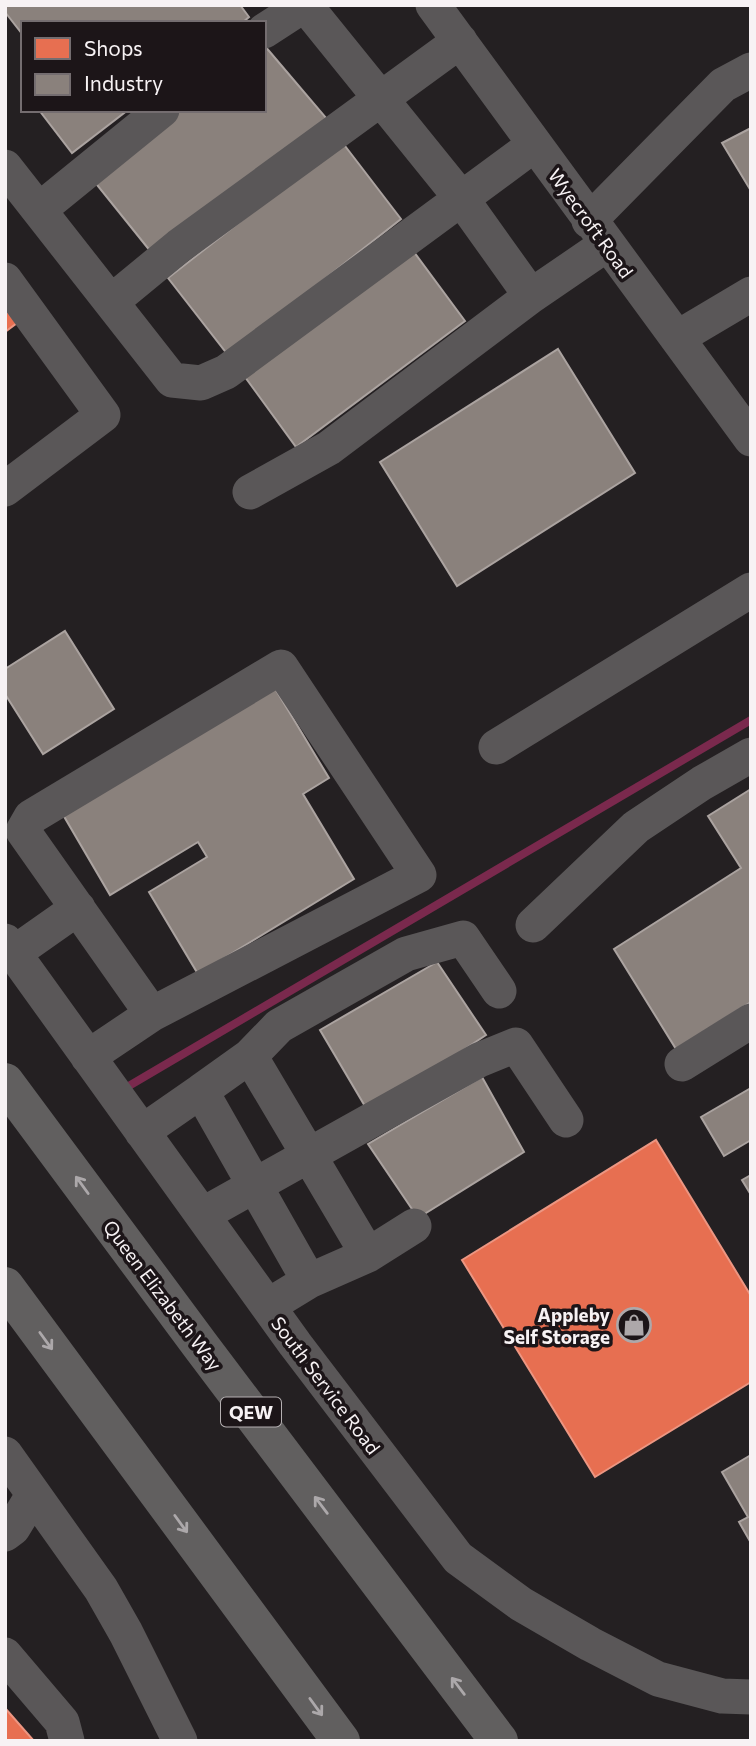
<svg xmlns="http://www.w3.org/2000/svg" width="756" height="1746" font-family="Commissioner,sans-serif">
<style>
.shops{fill:#e76f51;stroke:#ec9682;stroke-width:2}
.industry{fill:#8a817c;stroke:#aba3a0;stroke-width:2}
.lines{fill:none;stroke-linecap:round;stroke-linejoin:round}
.stream{stroke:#7a294d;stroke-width:8}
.minor{stroke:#5a5758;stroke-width:35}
.highway{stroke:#615f5f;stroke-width:38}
.oneway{stroke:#aca8aa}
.labels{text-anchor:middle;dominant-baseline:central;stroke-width:7;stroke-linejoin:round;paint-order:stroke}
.shield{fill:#1c1518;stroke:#b5b0b2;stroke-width:2}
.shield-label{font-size:18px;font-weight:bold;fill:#f7f2f4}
.street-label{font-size:19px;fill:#f7f2f4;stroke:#1c1518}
.poi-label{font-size:19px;font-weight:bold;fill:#f7f2f4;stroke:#1c1518;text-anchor:end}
</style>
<rect width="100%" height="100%" fill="#242022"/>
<path class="shops" d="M5,309L17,323L5,332Z
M656,1140L751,1296V1382L595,1477L462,1260Z
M5,1708L34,1741H5Z"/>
<path class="industry" d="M5,5H240L249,17L242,23H23V35L5,12Z
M264,45L327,119L151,252L89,175L177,110H264Z
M39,110H128L72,153Z
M751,128V191L722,143Z
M342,142L401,219L228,355L168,278Z
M414,252L465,321L296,447L245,377Z
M558,349L635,473L457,586L380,462Z
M65,631L114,709L43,754L5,694V669Z
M273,685L329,778L303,794L354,879L198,974L149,892L207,857L198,842L110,895L62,813Z
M751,789V1002L676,1049L614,949L741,868L708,816Z
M437,962L486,1035L369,1113L320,1030Z
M482,1077L524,1152L418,1218L368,1144Z
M751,1088V1140L724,1156L701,1117Z
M751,1175V1195L742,1180Z
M751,1455V1543L739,1522L748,1517L722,1472Z"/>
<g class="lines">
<path class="stream" d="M122,1090L751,720"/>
<path class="minor" d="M433,5L751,439
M264,31L304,5
M5,167L172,380L201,383L226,372L534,145
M39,210L162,110
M589,221L723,85L751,70
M5,280L103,415L5,489
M531,296L607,244
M111,302L179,246L460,41
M677,338L751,294
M250,492L329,448L531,296L461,198L305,5
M496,747L751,590
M533,925L636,827L702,783L751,755
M5,941L295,1344L458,1558L521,1604L590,1644L658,1679L722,1696L751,1697
M14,953L78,908
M250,1056L279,1026L406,954L463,938L499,991
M88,1057L152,1014L23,831L31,817L281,667L419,875L152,1014
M682,1064L751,1021
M201,1091L250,1056L368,1255
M142,1132L201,1091L309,1281L268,1306
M202,1215L479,1060L516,1045L566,1120
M309,1281L368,1255L414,1226
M5,1454L101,1589L126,1633L180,1741
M5,1534L13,1528L33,1495
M5,1655L62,1722L67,1741"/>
<path class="highway" d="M5,1082L200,1345L499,1741
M5,1286L341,1741"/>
</g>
<defs><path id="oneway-shaft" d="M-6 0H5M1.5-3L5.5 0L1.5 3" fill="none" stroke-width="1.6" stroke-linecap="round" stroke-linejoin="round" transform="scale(1.75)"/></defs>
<g class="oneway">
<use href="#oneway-shaft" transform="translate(82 1185) rotate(-126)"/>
<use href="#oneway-shaft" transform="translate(46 1341) rotate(54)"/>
<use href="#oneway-shaft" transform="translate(321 1505) rotate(-127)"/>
<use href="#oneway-shaft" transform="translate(181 1524) rotate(54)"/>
<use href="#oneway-shaft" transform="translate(458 1686) rotate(-127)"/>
<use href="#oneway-shaft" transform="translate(316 1707) rotate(54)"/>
</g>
<defs>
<g id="shop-ring" transform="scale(1.75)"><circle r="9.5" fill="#1c1518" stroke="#ada8aa" stroke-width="1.5"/><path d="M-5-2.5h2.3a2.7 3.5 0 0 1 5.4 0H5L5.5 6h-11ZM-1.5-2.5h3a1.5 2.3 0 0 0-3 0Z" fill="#ada8aa"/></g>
</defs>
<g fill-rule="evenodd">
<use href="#shop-ring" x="634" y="1325"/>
</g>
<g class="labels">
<rect class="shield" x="221" y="1397.5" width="60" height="29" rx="5"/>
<g class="shield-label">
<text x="251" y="1412">QEW</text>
</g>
<g class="street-label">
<text transform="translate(591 223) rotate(54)">Wyecroft Road</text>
<text transform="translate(163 1295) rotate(53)">Queen Elizabeth Way</text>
<text transform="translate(326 1385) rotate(53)">South Service Road</text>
</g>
<g class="poi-label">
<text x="610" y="1314">Appleby<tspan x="610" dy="22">Self Storage</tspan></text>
</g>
</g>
<rect width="756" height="1746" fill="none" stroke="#f7f2f4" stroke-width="14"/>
<rect x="21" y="21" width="245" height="91" fill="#1c1518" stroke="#746d70" stroke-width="2"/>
<rect x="35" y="38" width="35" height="21" fill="#e76f51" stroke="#746d70" stroke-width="2"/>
<text x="84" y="56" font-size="21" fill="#f7f2f4">Shops</text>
<rect x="35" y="74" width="35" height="21" fill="#8a817c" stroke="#746d70" stroke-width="2"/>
<text x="84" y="91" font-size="21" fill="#f7f2f4">Industry</text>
</svg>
